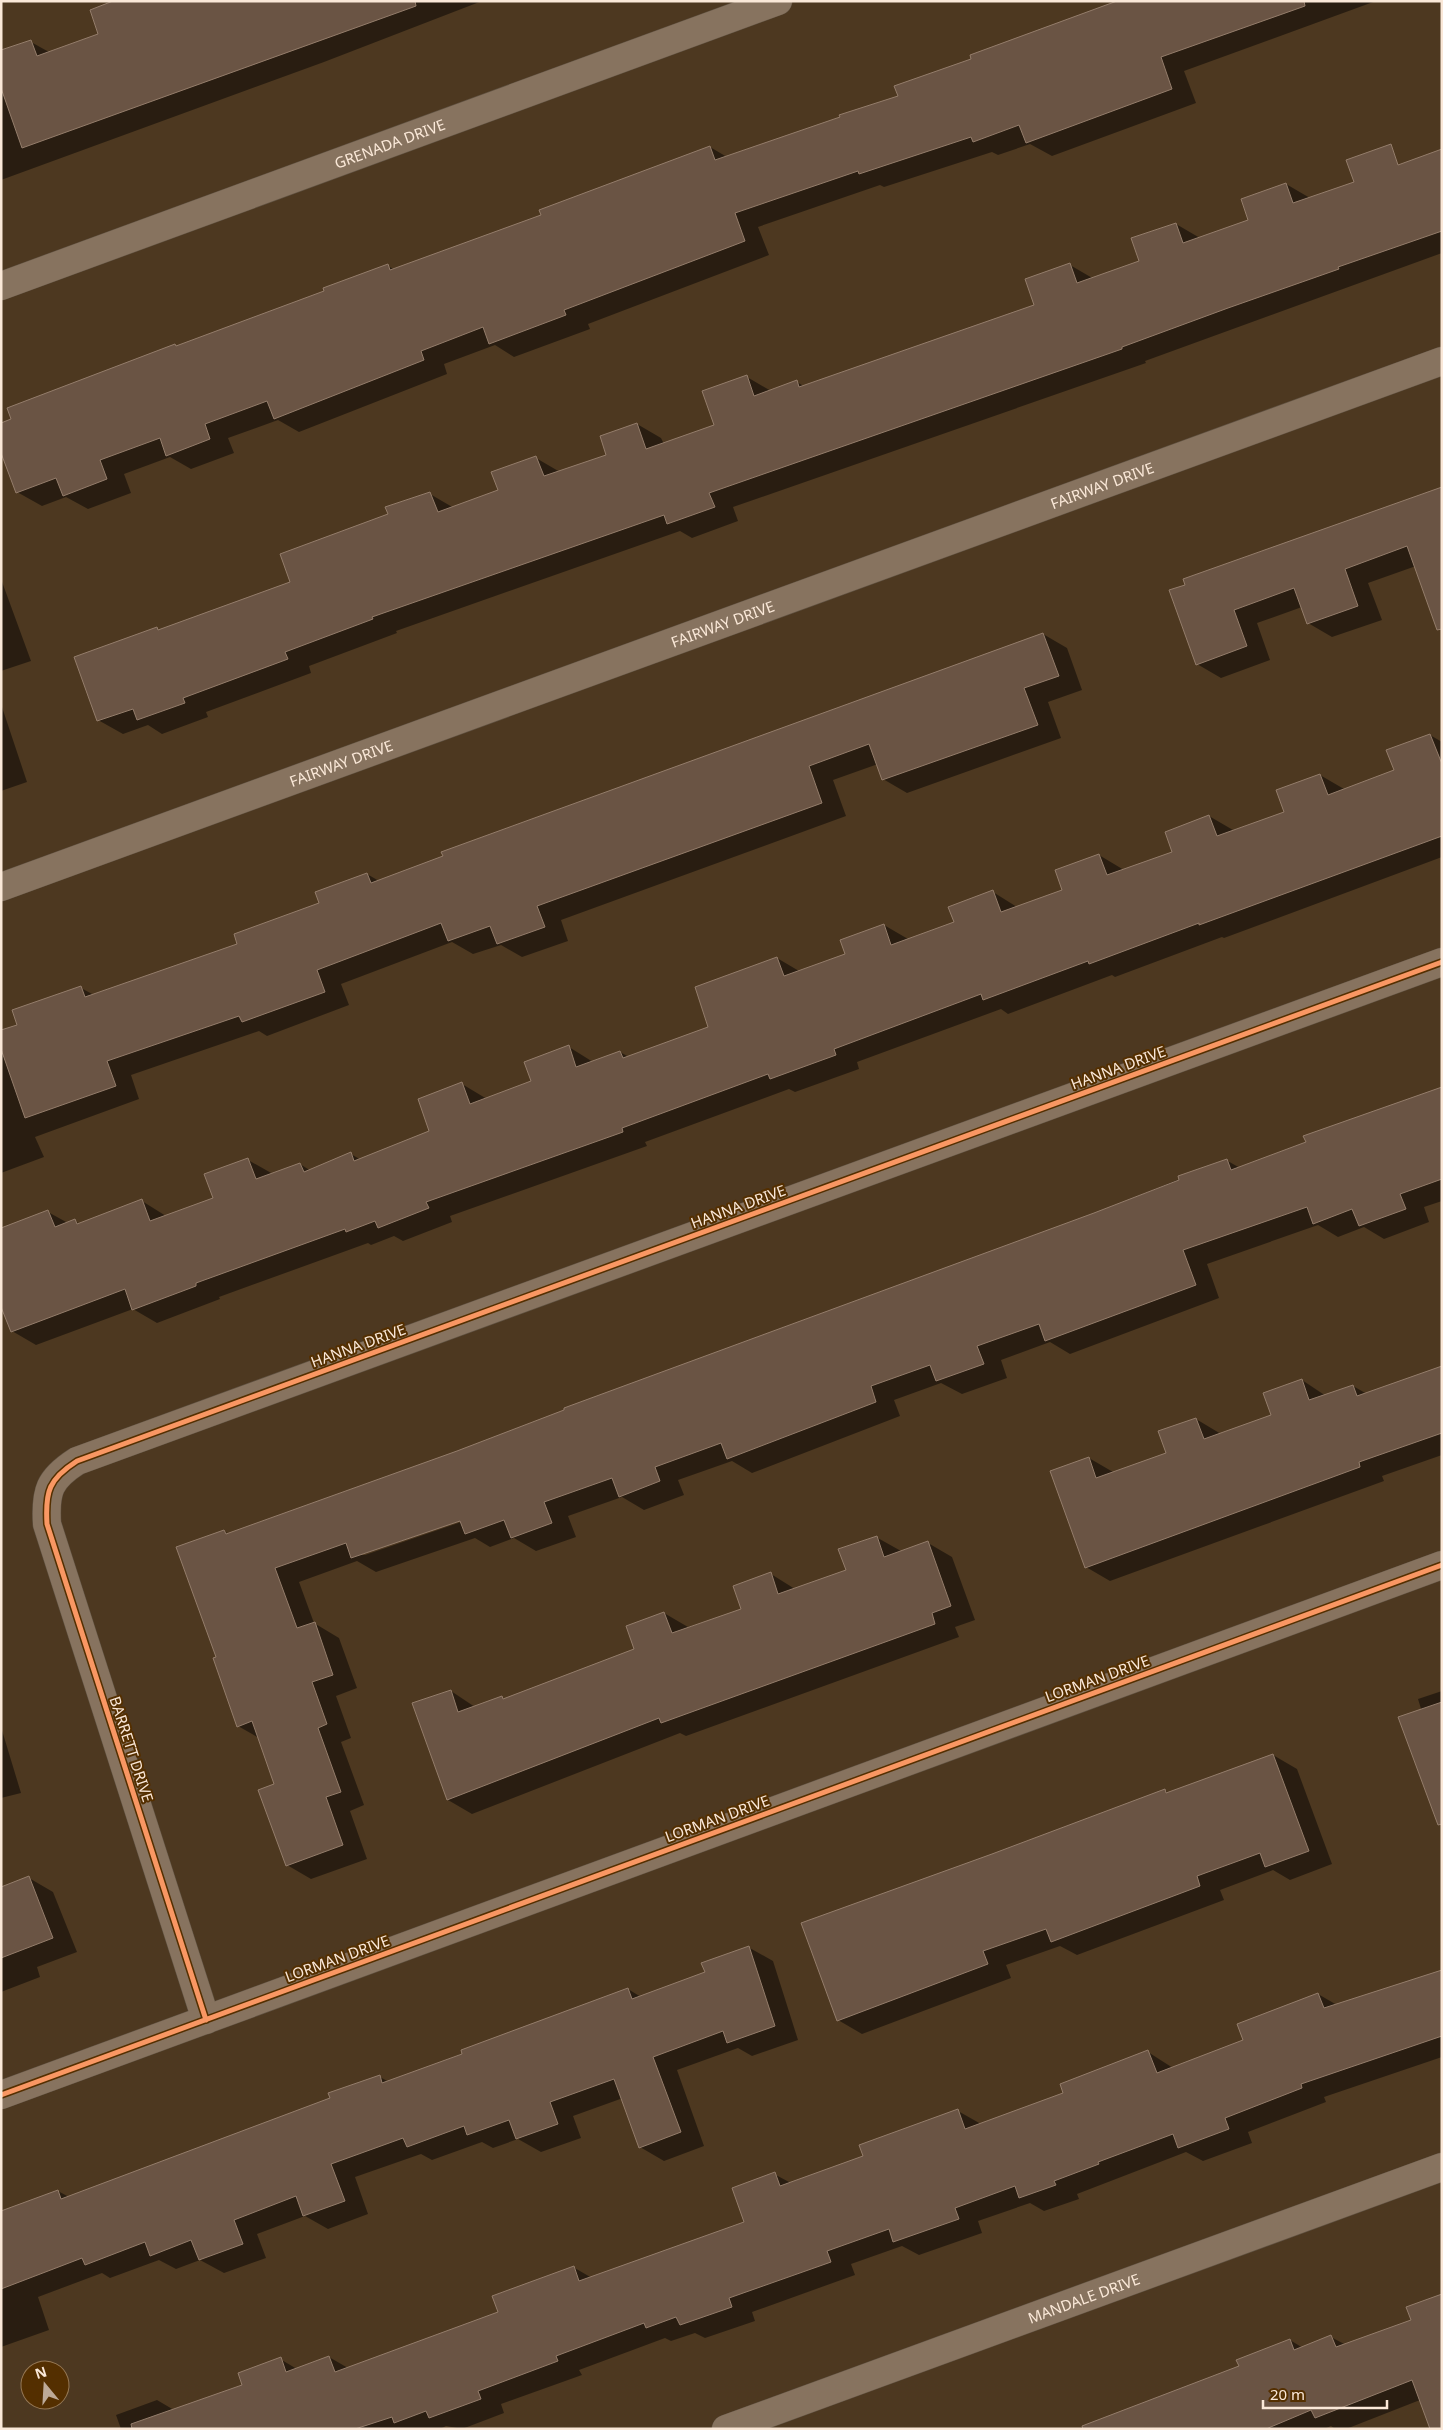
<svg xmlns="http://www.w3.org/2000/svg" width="1443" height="2430" font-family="'Noto Sans',sans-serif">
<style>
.shadow{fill:#0007;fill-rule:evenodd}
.building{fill:#6a5444;stroke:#947d6b}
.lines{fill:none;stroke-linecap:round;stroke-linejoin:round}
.minor-casing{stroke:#605242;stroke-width:29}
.minor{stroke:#87735f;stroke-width:28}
.cycleway-casing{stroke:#542f00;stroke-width:8}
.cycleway{stroke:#f99763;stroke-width:5}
.labels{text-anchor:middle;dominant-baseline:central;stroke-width:4;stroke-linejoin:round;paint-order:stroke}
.street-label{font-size:15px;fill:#fae8d8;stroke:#542f00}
</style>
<rect width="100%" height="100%" fill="#4d3820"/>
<path class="shadow" d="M167,1H482L324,62L1,180V52L31,42L49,52L100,34Z
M1150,1H1376L1184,71L1196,103L1052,156L1030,144L998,155L992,152L884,187L880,185L758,227L769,255L588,324L590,329L514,357L495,345L444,364L447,374L299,432L278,420L228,438L234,453L191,469L170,457L124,474L131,493L88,509L66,497L42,506L17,492L177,347L326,292L388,266L395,270L542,215L710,147L727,157L899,97Z
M1442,154V253L1145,361L1146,363L733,507L738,521L692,538L680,531L396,631L397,633L309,666L311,673L206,712L208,717L162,734L148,725L123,734L98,720L156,629L160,631L292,583L389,515L430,494L454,508L500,491L536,458L560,472L608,456L637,424L661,438L664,444L716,426L747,377L771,391L797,382L805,387L1036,305L1070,265L1094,279L1141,262L1176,224L1200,238L1250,220L1286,184L1310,198Z
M1442,488L1416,566L1368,583L1382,620L1332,637L1308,623L1302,607L1257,623L1270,660L1221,678L1197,664L1171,591Z
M1,579L31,661L1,671Z
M1043,634L1067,648L1082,690L1048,702L1061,738L907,793L883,779L878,764L833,780L846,816L561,920L568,941L522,957L501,945L473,954L452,942L341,984L349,1005L267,1036L259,1031L131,1075L139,1099L35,1137L44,1157L1,1173V1046L19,1025L81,988L94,995L239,944L321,904L367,874L379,881Z
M1,704L27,782L1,791Z
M1430,735L1442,742V857L1224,938L1222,937L1115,977L1112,975L1008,1014L1001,1009L857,1062L859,1069L795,1092L789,1089L645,1142L647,1146L450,1216L452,1222L403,1241L394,1236L371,1245L368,1243L219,1297L220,1299L157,1323L133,1309L36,1345L12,1331L48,1212L68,1223L75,1221L80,1224L142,1201L166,1216L215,1199L248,1160L273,1174L300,1164L311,1171L351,1154L361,1160L431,1131L462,1084L487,1099L533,1082L569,1047L593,1062L620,1052L629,1057L709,1028L777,958L799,971L846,955L884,925L908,939L956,922L993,892L1017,907L1064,890L1057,871L1099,855L1124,870L1174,852L1209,816L1233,830L1286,813L1320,775L1344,789L1395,771Z
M1442,1088V1201L1424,1207L1429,1222L1384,1239L1364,1227L1338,1237L1318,1225L1207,1264L1219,1298L1070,1354L1050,1342L1001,1360L1007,1378L962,1394L941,1383L894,1400L900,1416L752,1473L732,1461L678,1480L684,1495L644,1510L622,1497L568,1516L576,1537L536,1551L514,1538L490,1547L475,1538L376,1572L357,1561L299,1582L314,1623L339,1638L357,1688L336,1696L351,1738L341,1742L364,1805L350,1811L367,1859L311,1879L287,1865L276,1785L259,1738L238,1726L218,1658L224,1531L229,1534L457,1453L1094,1214L1226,1160L1240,1168ZM466,1518L467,1520L365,1555H359Z
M1442,1368V1455L1382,1476L1384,1481L1110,1581L1086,1567L1089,1458L1113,1472L1167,1454L1196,1419L1221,1434L1273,1415L1302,1380L1326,1396L1353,1386L1367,1394Z
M876,1537L901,1551L928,1543L952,1557L975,1620L955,1627L959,1637L686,1736L680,1733L472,1814L448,1800L451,1691L475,1707L502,1697L505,1699L636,1650L664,1613L688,1627L742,1610L771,1574L795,1589L847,1570Z
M1442,1691V1777L1418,1699Z
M1,1727L21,1793L1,1798Z
M1273,1755L1297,1769L1332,1864L1290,1880L1273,1870L1220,1890L1224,1900L1077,1955L1060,1946L1006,1965L1011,1978L862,2034L838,2020L993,1855L1164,1790L1169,1793Z
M29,1878L53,1892L77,1952L37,1967L40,1977L1,1992V1888Z
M748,1947L773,1961L798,2040L752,2056L738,2048L677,2070L704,2146L664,2161L640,2147L623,2098L573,2116L581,2138L541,2152L518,2139L493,2148L482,2142L432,2160L421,2154L355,2177L368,2214L328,2229L305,2216L257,2234L266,2258L224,2273L200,2260L176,2269L159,2260L110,2278L102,2273L38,2297L49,2330L1,2347V2217L58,2191L69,2197L332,2099L380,2077L389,2082L628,1989L641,1997L706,1973Z
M1442,1971V2057L1324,2097L1326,2102L1248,2132L1252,2143L1203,2161L1186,2152L1077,2194L1079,2199L1044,2211L1030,2203L978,2221L982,2233L919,2255L902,2246L851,2264L855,2275L752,2312L755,2321L705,2338L695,2333L671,2341L665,2338L579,2370L582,2375L501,2404L504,2413L462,2429L446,2426L440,2429H121L116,2415L157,2400L174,2410L243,2385L280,2359L297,2369L329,2357L348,2368L500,2312L573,2267L592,2278L745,2222L774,2174L791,2183L865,2157L958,2111L981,2124L1064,2094L1148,2052L1173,2068L1245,2041L1318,1994L1337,2005Z
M1442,2296L1420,2400L1346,2429H1335L1331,2426L1324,2429H1113L1240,2367L1290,2340L1303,2348L1331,2337L1346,2345L1413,2321Z"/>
<path class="building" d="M113,1H415L416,6L22,148L1,88V50L31,40L37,56L98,34L90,10Z
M1117,1H1304L1305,6L1161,57L1172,89L1026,143L1019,125L973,142L971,137L859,174L858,171L735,213L745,241L564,310L566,315L489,344L483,327L421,351L424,360L274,419L267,401L205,424L210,439L166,456L160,438L100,460L107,479L63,496L56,478L16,493L1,453V423L11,419L7,408L175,344L176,346L324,291L323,288L388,264L390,270L541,215L539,210L710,146L715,160L840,117L839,115L898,96L894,86L971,59L970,55Z
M1391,144L1398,165L1442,149V231L1338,267L1339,269L1228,308L1122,347V349L709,493L715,507L667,524L664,515L372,617L373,619L285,652L288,659L183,698L185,703L137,720L133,709L97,721L74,657L157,627L158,630L290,582L280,554L388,514L385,507L430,492L438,512L498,490L491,472L536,456L544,476L606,455L600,436L637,423L646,449L714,425L702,391L747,375L754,396L797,380L799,387L1034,305L1025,279L1070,263L1077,283L1139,261L1131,238L1176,223L1183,243L1248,220L1241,199L1286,183L1293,203L1354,182L1346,160Z
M1442,487V629L1437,630L1407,546L1345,569L1358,606L1307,624L1294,588L1234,610L1247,646L1196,665L1169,590L1185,585L1183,579Z
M1043,633L1059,676L1024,688L1038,725L882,780L869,744L809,766L822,803L537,906L545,927L497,944L490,926L448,941L441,923L317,970L325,992L242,1022L239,1016L107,1061L116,1086L25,1118L1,1049V1030L17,1025L12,1010L81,986L85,997L237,944L234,934L319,903L315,892L367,873L371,883L443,856L441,852Z
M1430,734L1442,764V836L1199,925V923L1089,964L1088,961L983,1000L981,994L834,1049L836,1055L770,1079L768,1074L622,1128L623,1132L426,1202L429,1208L378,1228L375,1221L346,1232L345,1229L196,1283V1286L132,1310L125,1289L11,1332L1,1307V1228L48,1210L55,1227L75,1219L77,1224L142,1199L150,1221L213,1198L204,1174L248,1158L256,1179L300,1163L304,1172L351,1152L354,1161L429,1131L418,1099L462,1082L470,1104L531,1081L524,1062L569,1045L576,1067L620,1051L623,1058L708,1027L695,987L777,957L784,976L845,954L840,940L884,924L891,945L954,922L948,907L993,890L1001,912L1062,890L1055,870L1099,854L1107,875L1172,852L1165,832L1209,815L1217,836L1284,812L1276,790L1320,774L1328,795L1394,770L1386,750Z
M1442,1087V1179L1400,1194L1406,1209L1359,1226L1352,1209L1313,1224L1307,1207L1183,1250L1196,1285L1045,1341L1039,1324L977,1346L984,1364L936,1381L930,1365L871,1386L876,1402L727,1459L721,1443L655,1467L660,1481L619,1497L612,1478L544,1502L552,1523L511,1538L504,1520L465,1534L460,1521L351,1558L346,1543L275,1568L297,1628L315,1622L333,1675L312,1682L327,1724L318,1728L341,1792L326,1797L343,1845L286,1866L258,1790L274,1784L252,1721L237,1727L213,1658L216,1657L176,1547L224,1530L226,1534L457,1451L564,1410V1408L1094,1213L1179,1180L1178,1176L1227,1159L1231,1170L1306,1142L1303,1136Z
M1442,1366V1433L1359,1462L1360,1467L1085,1568L1050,1471L1089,1457L1096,1478L1166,1453L1158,1431L1196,1418L1204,1439L1271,1415L1263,1393L1302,1379L1309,1400L1353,1385L1357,1396Z
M877,1536L884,1557L928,1541L951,1606L932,1613L935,1624L661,1723L659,1718L447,1800L412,1703L451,1690L458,1712L502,1696L503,1699L634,1649L626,1626L664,1612L672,1633L741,1609L733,1586L771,1572L778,1594L846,1570L838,1549Z
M1442,1702V1824L1438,1825L1398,1717Z
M1273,1754L1309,1851L1265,1867L1260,1853L1197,1876L1200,1886L1051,1942L1046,1929L983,1951L988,1964L837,2021L801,1923L992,1854L1165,1789L1166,1793Z
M29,1876L53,1938L1,1958V1887Z
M749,1946L775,2026L727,2043L723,2031L653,2057L681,2132L639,2148L614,2079L550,2102L558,2124L516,2139L509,2120L467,2135L464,2126L407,2147L403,2138L331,2164L345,2201L303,2216L296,2196L234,2220L243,2244L199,2260L191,2240L150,2256L145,2242L85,2265L82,2258L1,2289V2211L58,2190L61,2199L330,2098L328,2093L380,2075L382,2083L462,2054L461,2050L628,1988L632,1999L705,1972L701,1963Z
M1442,1970V2036L1301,2084L1302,2088L1225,2118L1229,2129L1178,2148L1173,2134L1098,2162L1099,2164L1054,2181L1056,2185L1019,2198L1015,2186L955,2208L959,2219L893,2242L889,2229L827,2251L831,2262L729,2298L732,2307L680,2325L676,2317L646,2328L644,2323L556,2356L558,2361L478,2391L481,2399L429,2418L426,2411L394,2423L392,2417L355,2429H132L131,2424L242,2385L238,2373L281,2357L286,2372L329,2356L335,2372L498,2312L492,2296L574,2266L579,2281L744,2222L732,2188L775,2172L780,2186L863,2156L859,2145L958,2109L965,2129L1063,2093L1060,2084L1148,2050L1157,2073L1243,2040L1237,2024L1318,1993L1324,2008Z
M1442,2294V2429H1430L1412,2380L1315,2418L1311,2410L1266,2429H1083L1082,2426L1239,2366L1236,2360L1290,2339L1294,2350L1331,2335L1336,2347L1411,2320L1406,2307Z"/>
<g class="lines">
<g class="minor-casing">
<g id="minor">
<path id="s1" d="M1,286L778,1"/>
<path id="s2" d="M1,887L1442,361"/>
<path d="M206,2020L47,1524C45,1491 49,1479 77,1461L1442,962"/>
<path d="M1,2095L1442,1565"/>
<path id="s3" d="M726,2429L1442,2167"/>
</g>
</g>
<use href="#minor" class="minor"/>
<g class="cycleway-casing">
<path id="cycleway" d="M206,2020L47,1524C45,1491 49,1479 77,1461L1442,962
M1,2095L1442,1565"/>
</g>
<use href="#cycleway" class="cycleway"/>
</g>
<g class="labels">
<g class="street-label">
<text stroke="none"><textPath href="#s1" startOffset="414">GRENADA DRIVE</textPath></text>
<text stroke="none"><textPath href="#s2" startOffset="1172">FAIRWAY DRIVE</textPath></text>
<text stroke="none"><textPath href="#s2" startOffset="768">FAIRWAY DRIVE</textPath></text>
<text stroke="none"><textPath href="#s2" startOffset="362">FAIRWAY DRIVE</textPath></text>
<text transform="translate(1118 1067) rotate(-20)">HANNA DRIVE</text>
<text transform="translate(738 1206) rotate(-20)">HANNA DRIVE</text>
<text transform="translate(358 1345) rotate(-20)">HANNA DRIVE</text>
<text transform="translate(1097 1678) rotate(-20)">LORMAN DRIVE</text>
<text transform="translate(132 1749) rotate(72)">BARRETT DRIVE</text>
<text transform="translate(717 1818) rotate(-20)">LORMAN DRIVE</text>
<text transform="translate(337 1958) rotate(-20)">LORMAN DRIVE</text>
<text stroke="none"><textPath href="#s3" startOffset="381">MANDALE DRIVE</textPath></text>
</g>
</g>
<rect width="1443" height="2430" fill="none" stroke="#fae8d8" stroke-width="5"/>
<g transform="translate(45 2385) rotate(342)"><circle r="24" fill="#542f00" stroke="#967956"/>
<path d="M0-4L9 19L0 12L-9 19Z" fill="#bdaa98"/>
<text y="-8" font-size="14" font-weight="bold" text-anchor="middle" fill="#fae8d8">N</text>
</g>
<path d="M1263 2400v8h124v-8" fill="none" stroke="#fae8d8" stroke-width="2.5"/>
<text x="1270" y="2400" font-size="15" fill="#fae8d8" stroke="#542f00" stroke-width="4" paint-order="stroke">20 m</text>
</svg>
